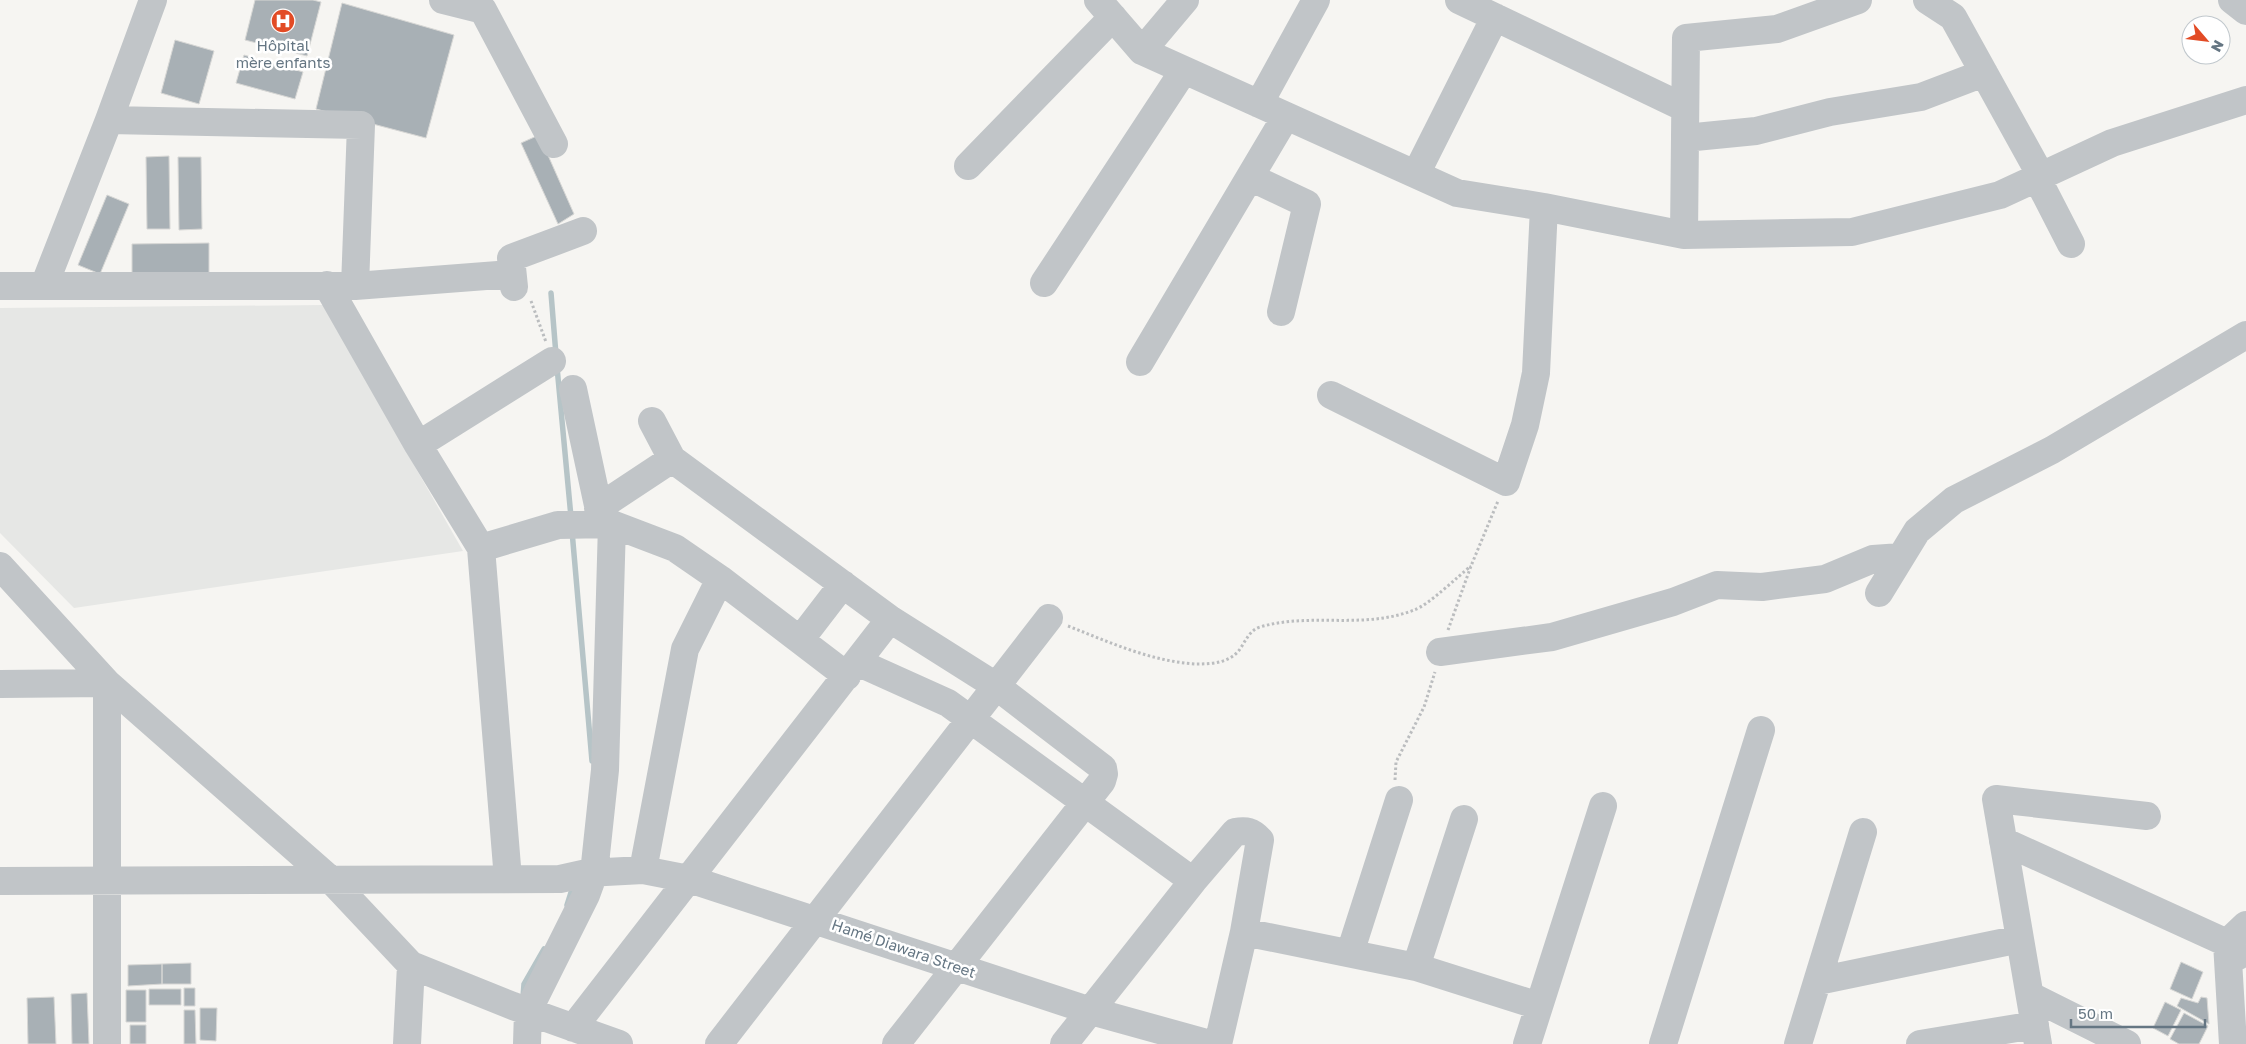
<svg xmlns="http://www.w3.org/2000/svg" width="2246" height="1044" font-family="'Golos Text',sans-serif">
<style>
.built{fill:#e6e7e5}
.lines{fill:none;stroke-linecap:round;stroke-linejoin:round}
.stream{stroke:#b6c4c7;stroke-width:5.5}
.building{fill:#a8b0b5;stroke:#d7d7d5}
.path{stroke:#bbbdbf;stroke-width:3;stroke-dasharray:2.5 2.5;stroke-linecap:butt}
.minor{stroke:#c1c5c8;stroke-width:28}
.labels{text-anchor:middle;dominant-baseline:central;stroke-width:5;stroke-linejoin:round;paint-order:stroke}
.poi-label{font-size:15px;fill:#657683;stroke:#fff}
.street-label{font-size:15px;fill:#657683;stroke:#fff}
</style>
<rect width="100%" height="100%" fill="#f6f5f2"/>
<path class="built" d="M323,305L463,551L74,608L0,533V308Z"/>
<g class="lines">
<path class="stream" d="M551,293L556,355
M557,367L571,517
M572,531L592,761
M567,905L574,883
M523,997L524,984L544,949"/>
</g>
<path class="building" d="M255,0H313L321,2L307,56L245,40Z
M342,3L454,35L426,138L316,109Z
M175,40L214,51L199,104L161,93Z
M244,55L303,72L295,99L236,83Z
M539,135L574,214L558,224L521,143Z
M169,156L170,229H147L146,157Z
M178,157H201L202,229L179,230Z
M107,195L129,204L100,274L78,265Z
M209,243V275L132,276V244Z
M2181,962L2203,972L2192,999L2170,989Z
M191,963V984H162V964Z
M162,964V984L128,986V965Z
M184,988H195V1006H184Z
M149,989H181V1005H149Z
M126,990H146V1022H126Z
M87,993L89,1044H72L71,994Z
M54,997L56,1044H28L27,998Z
M2201,997L2207,998L2209,1024L2177,1006L2181,998L2198,1003Z
M2165,1002L2181,1010L2168,1036L2153,1028Z
M200,1008H217L216,1041L200,1040Z
M184,1010H195L196,1044H184Z
M2184,1013L2208,1026L2199,1044H2179L2170,1039Z
M130,1025H146V1044H130Z"/>
<g class="lines">
<path class="path" d="M531,301L546,342
M1068,626C1109,642 1150,661 1195,664C1212,664 1230,663 1240,649C1246,640 1250,630 1260,627C1311,612 1363,630 1414,610C1429,605 1458,576 1471,566
M1448,630L1471,566L1498,501
M1395,780L1396,762L1424,707L1435,672"/>
<path class="minor" d="M443,0L483,10L554,144
M1098,0L1142,51L1457,193L1544,207L1684,235L1852,232L2000,195L2112,143L2246,100
M1459,0L1685,108
M1927,0L1953,17L2041,176
M2232,0L2246,11
M1142,51L1185,0
M1259,104L1316,0
M109,120L361,125L355,286
M1685,138L1756,131L1830,112L1921,97L1984,73
M968,166L1113,17
M1416,174L1495,17
M1250,177L1307,204L1281,312
M2037,178L2071,244
M1684,235L1686,38L1777,29L1858,0
M1044,283L1184,70
M327,285L418,445L481,548L508,879
M0,286H355L512,274
M44,286L109,120L153,0
M514,287L511,258L583,231
M1140,362L1286,116
M573,389L602,524
M1331,395L1506,482L1525,425L1536,373L1544,207
M652,421L672,459L890,619L996,686L1103,768L1104,774L1102,781L896,1044
M418,445L552,361
M598,508L672,459
M481,548L558,525L612,524L675,548L720,579L847,676
M0,566L107,683L331,880L411,965L513,1006L619,1044
M1879,593L1917,531L1954,500L2052,450L2246,335
M800,640L843,584
M1440,652L1552,637L1673,602L1717,585L1762,587L1825,579L1873,559L1901,557
M857,662L948,703L1193,881
M0,684L107,683V1044
M2003,841L2227,943L2233,1044
M643,870L685,649L720,579
M0,881L560,879L587,873L643,870L689,879L1091,1011L1210,1044
M1244,932L1416,967L1539,1006
M1350,953L1399,800
M2238,956L2227,943L2246,925
M1416,967L1464,819
M1818,981L2020,939
M2031,996L2127,1044
M573,1028L890,619
M407,1044L411,965
M527,1044L528,1011L586,895L594,873L605,770L612,524
M719,1044L1049,618
M1064,1044L1193,881L1235,832C1246,830 1252,831 1260,840L1244,932L1218,1044
M1527,1044L1603,806
M1663,1044L1761,730
M1798,1044L1863,832
M1920,1044L2035,1025
M2038,1044L1996,799L2147,816"/>
</g>
<defs>
<g id="hospital-disc" transform="scale(1.25)"><circle r="9.5" fill="#e24b25" stroke="#fff"/><path d="M-5-5h3v3.5h4V-5h3V5h-3V1.5h-4V5h-3Z" fill="#fff"/></g>
</defs>
<g fill-rule="evenodd">
<use href="#hospital-disc" x="283" y="21"/>
</g>
<g class="labels">
<g class="poi-label">
<text x="283" y="45">Hôpital<tspan x="283" dy="17">mère enfants</tspan></text>
</g>
<g class="street-label">
<text transform="translate(904 948) rotate(19)">Hamé Diawara Street</text>
</g>
</g>
<g transform="translate(2206 40) rotate(118)"><circle r="24" fill="#ffffff" stroke="#c1c8cd"/>
<path d="M0-4L9 19L0 12L-9 19Z" fill="#e24b25"/>
<text y="-8" font-size="14" font-weight="bold" text-anchor="middle" fill="#657683">N</text>
</g>
<path d="M2071 1019v8h134v-8" fill="none" stroke="#657683" stroke-width="2.5"/>
<text x="2078" y="1019" font-size="15" fill="#657683" stroke="#ffffff" stroke-width="4" paint-order="stroke">50 m</text>
</svg>
